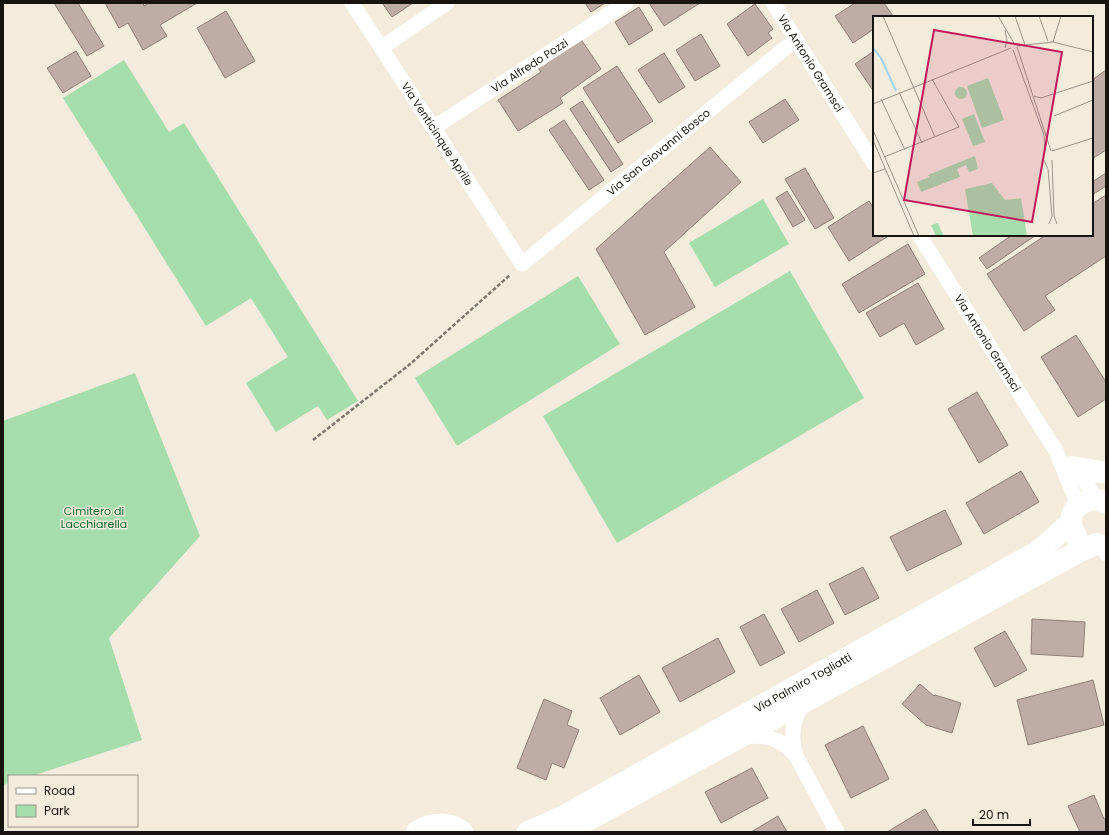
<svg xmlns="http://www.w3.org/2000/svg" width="1109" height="835" font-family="Poppins,sans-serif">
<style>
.green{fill:#a6ddac}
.building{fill:#bdada5;stroke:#8f7f78}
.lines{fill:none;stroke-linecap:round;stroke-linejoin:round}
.path{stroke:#7c766d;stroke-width:2.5;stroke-dasharray:4 2;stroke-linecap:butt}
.street{stroke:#fff;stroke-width:15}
.secondary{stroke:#fff;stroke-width:22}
.labels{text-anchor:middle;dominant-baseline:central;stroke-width:3;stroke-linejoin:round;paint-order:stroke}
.street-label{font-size:11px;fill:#17140f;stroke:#f3ebdc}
.park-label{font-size:11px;fill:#0d6828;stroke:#f3ebdc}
.inset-river{fill:none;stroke:#a0d2fb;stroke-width:2}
.inset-road{fill:none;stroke:#9b958a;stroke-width:1}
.view{fill:#c2185b;fill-opacity:0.15;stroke:#c2185b;stroke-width:2}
.inset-edge{fill:none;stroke:#17140f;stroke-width:2}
</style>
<rect width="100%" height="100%" fill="#f3ebdc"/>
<path class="green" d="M124,60L169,132L184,123L358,401L327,420L318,406L276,432L246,383L288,357L251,298L206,326L63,98Z
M763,199L789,244L715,287L689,243Z
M790,271L864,398L617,543L543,416Z
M578,276L620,344L457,446L415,378Z
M135,373L200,536L109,638L142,740L32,776H9V783L3,785V421Z"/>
<path class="building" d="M54,3H78L104,46L87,56Z
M105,3H143L144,6L149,3H197L160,25L167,36L143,50L128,23L119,28Z
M382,3H413L392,17Z
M585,3H605L591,12Z
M649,3H700L664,26Z
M855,3H884L893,16L891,17H874V29L853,43L835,16Z
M755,4L773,29L768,33L772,38L748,56L727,24Z
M639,7L653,30L629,45L615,22Z
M226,11L255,61L225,78L197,28Z
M701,34L720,66L695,81L676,50Z
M580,38L601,69L560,98L563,103L518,131L498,100L541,72L537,67Z
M76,51L91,76L63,93L47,68Z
M874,51V92L855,64Z
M664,53L685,87L659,103L638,70Z
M617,66L653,121L618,143L583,88Z
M1106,70V150L1092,159V80Z
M785,99L799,120L763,143L749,122Z
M582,101L623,164L611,172L570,109Z
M564,120L604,180L589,190L549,130Z
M710,147L741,182L664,252L695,307L645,335L596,249Z
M805,168L834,218L815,229L785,179Z
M1106,173V186L1092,195V182Z
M787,191L805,220L793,227L776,198Z
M1106,195V256L1045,296L1055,310L1024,331L987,274L1046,235H1092V204Z
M869,201L874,209V235H890L849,261L828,227Z
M1012,235H1036L987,269L979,258Z
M908,244L925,274L859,313L842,284Z
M918,283L944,329L916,345L904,323L880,337L866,313Z
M1076,335L1106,382V399L1078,417L1041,357Z
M977,392L1008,445L979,463L948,409Z
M1021,471L1039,502L984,534L966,503Z
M945,510L962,544L907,571L890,537Z
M863,567L879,598L845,615L829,584Z
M817,590L834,623L799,642L781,609Z
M764,614L785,653L760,666L740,627Z
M1032,619L1085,622L1083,657L1031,654Z
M1005,631L1027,670L995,687L974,648Z
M718,638L735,672L680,702L662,668Z
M639,675L660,712L620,735L600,698Z
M1093,680L1104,725L1028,745L1017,700Z
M920,684L934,696L935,695L961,703L952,733L926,725L902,704Z
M544,699L572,711L567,725L579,730L564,768L552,763L546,780L517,768Z
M863,726L889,779L851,798L825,745Z
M752,768L768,798L721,823L705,792Z
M1094,795L1104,819L1106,817V832H1080L1068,806Z
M925,809L939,832H887Z
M778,816L787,832H751Z"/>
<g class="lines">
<path class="path" d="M313,440L409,365L510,275"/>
<g class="street">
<path id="s1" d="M352,3L522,264L795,40"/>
<path id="s2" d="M773,3L874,164"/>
<path d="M381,48L447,3"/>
<path id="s3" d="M433,128L626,3"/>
<path id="s4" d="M919,235L1056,451L1078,505"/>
<path d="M1071,466C1082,477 1089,485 1095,499"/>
<path d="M1102,542L1106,554"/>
<path d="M804,703C792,719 790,737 796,756L837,832"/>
<path d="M744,737C767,734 782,739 796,756"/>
</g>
<g class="secondary">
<path d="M1072,467C1084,469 1095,472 1106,472"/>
<path d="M1076,536C1061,515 1083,491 1106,503"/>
<path d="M417,832C431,823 449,821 462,832"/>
<path id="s5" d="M528,832L547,824L564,816L1037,552L1046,545L1071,522"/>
<path d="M566,832L1078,552L1096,544"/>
</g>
</g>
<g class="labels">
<g class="street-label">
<text stroke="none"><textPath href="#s2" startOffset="71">Via Antonio Gramsci</textPath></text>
<text stroke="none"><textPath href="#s3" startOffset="115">Via Alfredo Pozzi</textPath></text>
<text stroke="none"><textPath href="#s1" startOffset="156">Via Venticinque Aprile</textPath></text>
<text stroke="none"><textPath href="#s1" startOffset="488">Via San Giovanni Bosco</textPath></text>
<text stroke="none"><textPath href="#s4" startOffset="128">Via Antonio Gramsci</textPath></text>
<text stroke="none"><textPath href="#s5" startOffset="313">Via Palmiro Togliatti</textPath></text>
</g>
<g class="park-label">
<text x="94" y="511">Cimitero di<tspan x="94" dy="13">Lacchiarella</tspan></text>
</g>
</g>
<g transform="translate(873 16)">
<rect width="220" height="220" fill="#f3ebdc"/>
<path d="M115,62L131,104L109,112L94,70ZM82 77a6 6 0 1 1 12 0a6 6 0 1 1-12 0ZM101,98L112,126L100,130L89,103ZM102,140L105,153L96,156L93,149L84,153L87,161L48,176L44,166L56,161L55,159ZM119,167L132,184L148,182L154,220H100L92,173ZM65,207L70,219L63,220L58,209Z" fill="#a6ddac"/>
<path class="inset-river" d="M0,32L8,42L23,75"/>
<path class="inset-road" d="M10,0L62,121M125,0L141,27M142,0L152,29M166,0L175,25M180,26L188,0M144,30L180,26L220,36M144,31L178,135M132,32L134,25L132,14M140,34L171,119L172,135M26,76L49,127M161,80L168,82L220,65M8,83L32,134M0,88L138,32M181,100L220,84M0,114L46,220M0,124L41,220M179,135L220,122M11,141L86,111L59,63M171,144L175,153L179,200L176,208M179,144L181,200L184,208M0,157L12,153"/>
<path class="view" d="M61,14L189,36L159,206L31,184Z"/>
<rect width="220" height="220" class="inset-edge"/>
</g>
<rect width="1109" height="835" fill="none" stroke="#17140f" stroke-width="8"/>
<rect x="8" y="775" width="130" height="52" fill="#f3ebdc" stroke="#9b958a"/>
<rect x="16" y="788" width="20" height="6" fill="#ffffff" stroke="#9b958a"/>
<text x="44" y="795" font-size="12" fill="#17140f">Road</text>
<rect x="16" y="805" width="20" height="12" fill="#a6ddac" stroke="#9b958a"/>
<text x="44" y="815" font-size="12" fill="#17140f">Park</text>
<path d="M973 819v6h57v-6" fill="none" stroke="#17140f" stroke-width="2"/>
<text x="979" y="819" font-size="12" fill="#17140f" stroke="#f3ebdc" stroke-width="3" paint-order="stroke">20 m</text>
</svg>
